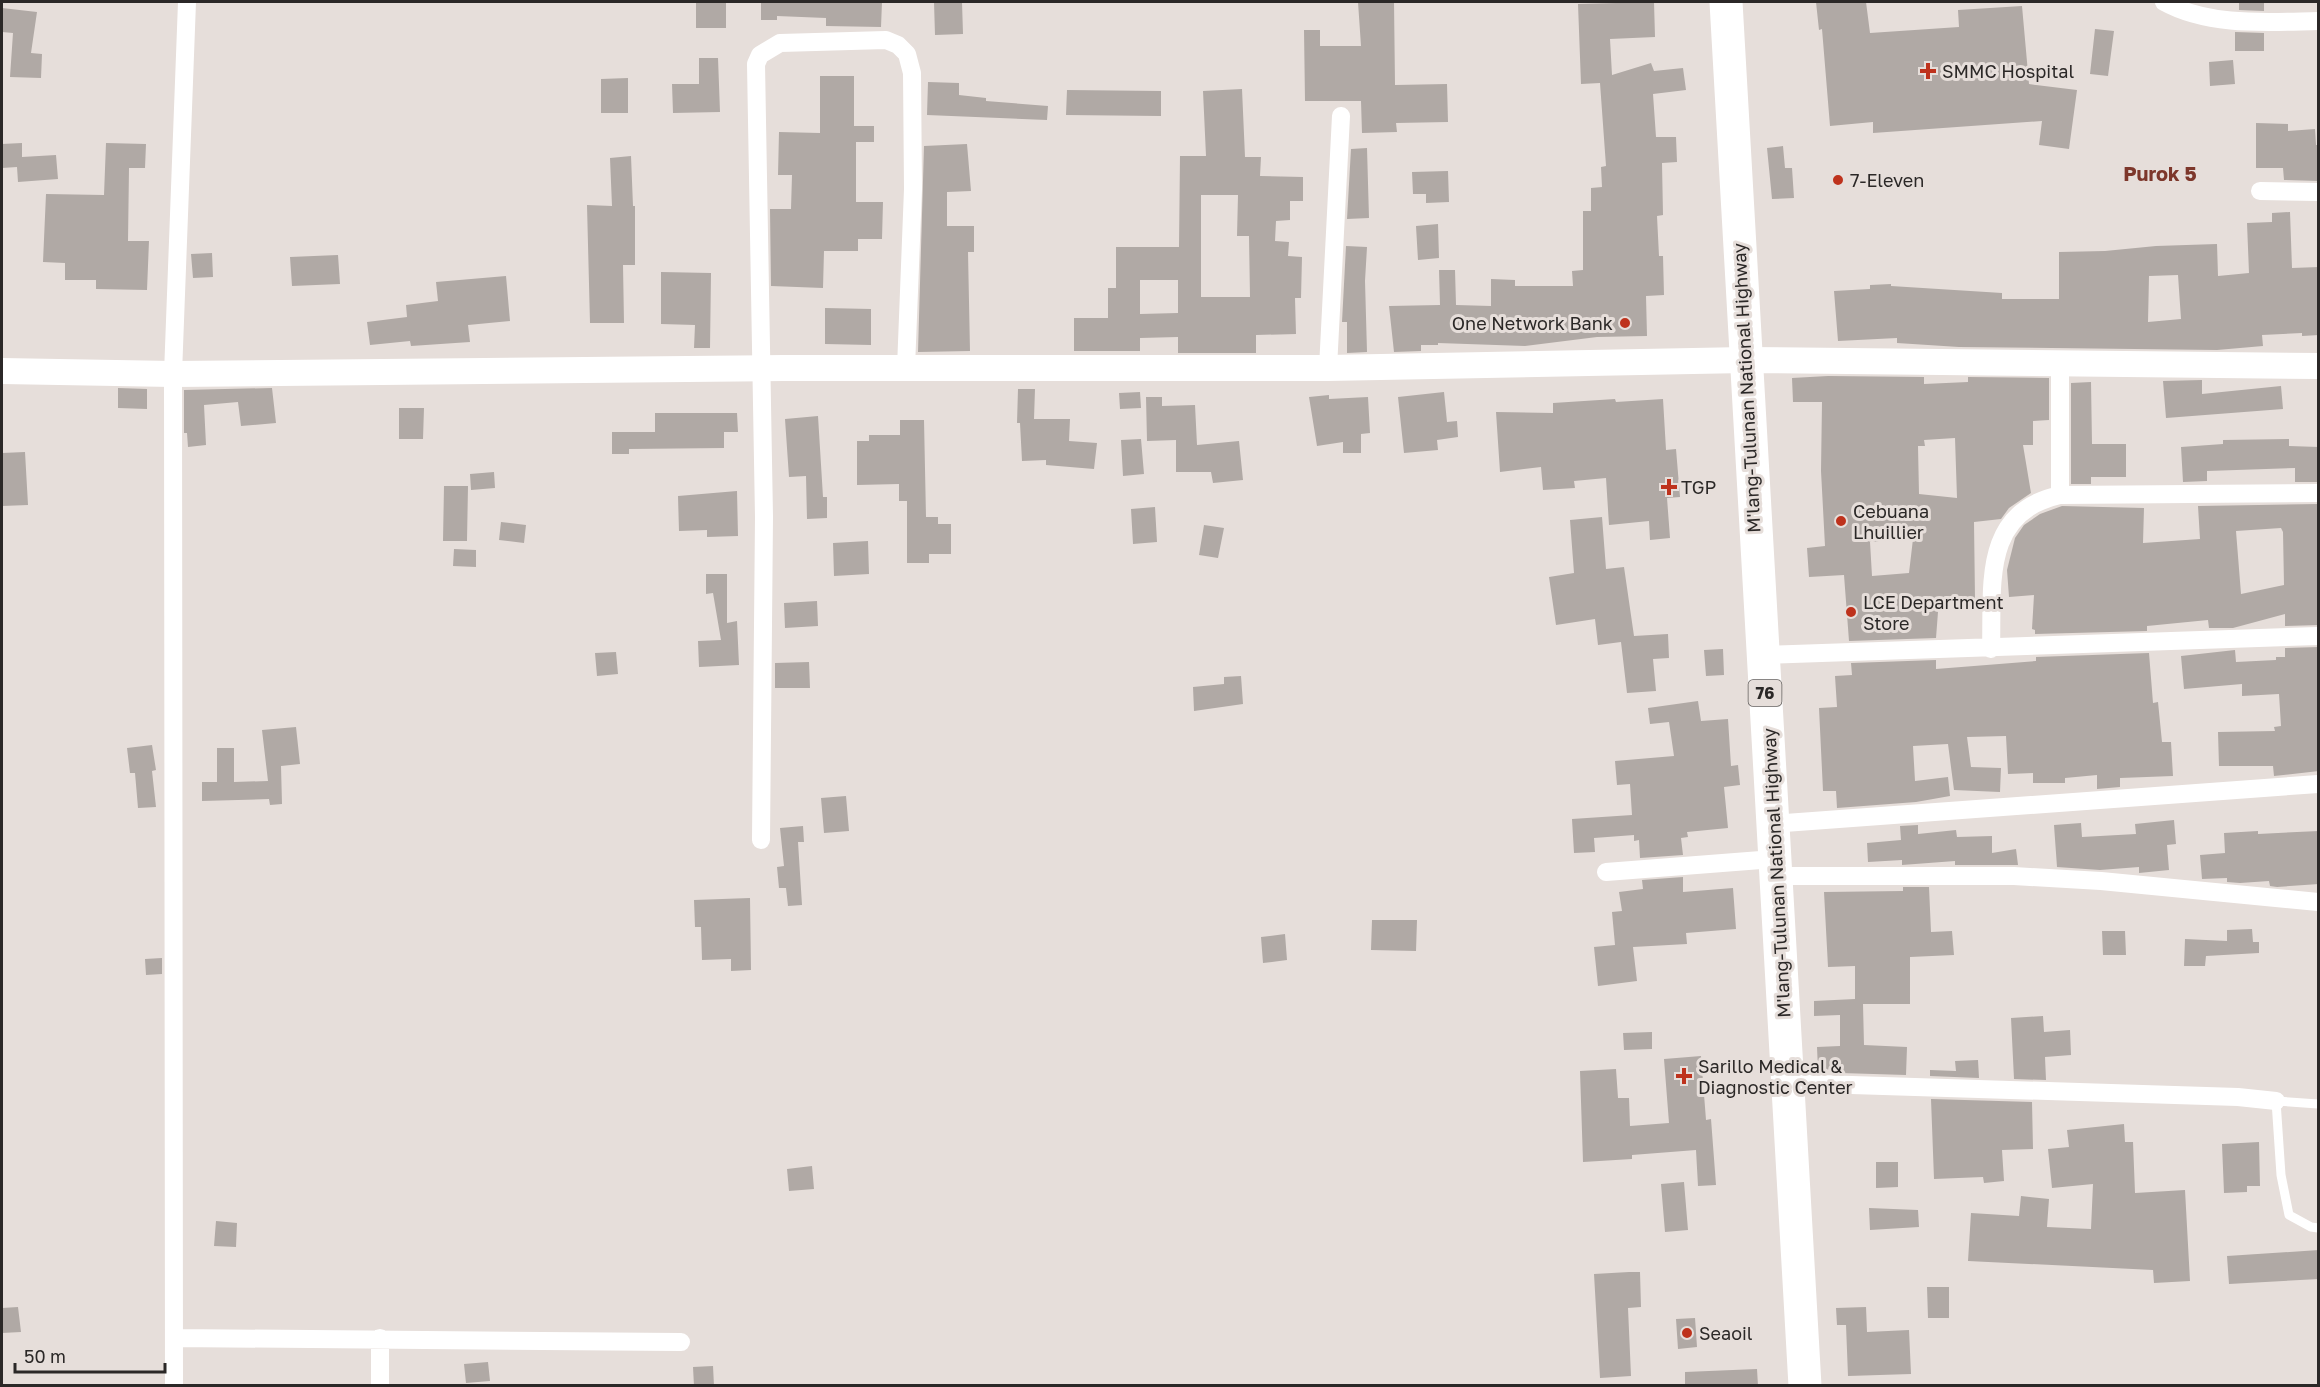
<svg xmlns="http://www.w3.org/2000/svg" width="2320" height="1387" font-family="'Golos Text',sans-serif">
<style>
.building{fill:#b0a9a5;fill-rule:evenodd}
.lines{fill:none;stroke-linecap:round;stroke-linejoin:round}
.lane{stroke:#fff;stroke-width:9}
.street{stroke:#fff;stroke-width:18}
.secondary{stroke:#fff;stroke-width:26}
.highway{stroke:#fff;stroke-width:33}
.poi-dot{fill:#be321c;stroke:#e6deda;stroke-width:2}
.labels{text-anchor:middle;dominant-baseline:central;stroke-width:6;stroke-linejoin:round;paint-order:stroke}
.shield{fill:#e6deda;stroke:#635f5d;stroke-width:1.5}
.shield-label{font-size:16px;font-weight:bold;fill:#2b2827}
.poi-label{font-size:18px;fill:#2b2827;stroke:#e6deda;text-anchor:start}
.street-label{font-size:18px;fill:#2b2827;stroke:#e6deda}
.neighbourhood-label{font-size:20px;font-weight:bold;fill:#7d372b;stroke:#e6deda}
</style>
<rect width="100%" height="100%" fill="#e6deda"/>
<path class="building" d="M696,2H726V28H696Z
M761,2H882L881,27L826,26V18L777,16V20H761Z
M934,2H962L963,34L935,35Z
M1358,2H1394L1395,85L1447,84L1448,122L1396,123L1397,132L1362,133L1361,101H1305L1304,30H1320V46H1361Z
M1654,2L1655,37L1610,39L1612,75L1651,63L1654,71L1683,68L1686,90L1653,94L1656,137H1676L1677,162L1662,163L1663,215L1657,216L1659,256H1663L1664,295L1646,296L1647,336L1597,337L1525,346L1438,343V345H1421V351L1394,352L1389,306L1440,305L1439,270H1455L1456,305L1491,306V279L1515,280V286H1573L1572,271L1583,270V211H1591V188L1602,187L1601,167L1606,166L1600,83L1581,84L1578,4Z
M1816,2H1866L1870,33L1959,27L1958,10L2022,6L2029,84L2077,90L2069,149L2039,145L2042,121L1873,133V122L1830,126L1822,29L1819,30Z
M2239,2H2264V11L2239,10Z
M2,8L37,12L31,53L42,54L41,78L10,77L13,33L2,32Z
M2095,29L2114,31L2108,76L2090,74Z
M2235,32L2264,33V51H2235Z
M699,58H718L720,112L673,113L672,84H699Z
M2233,60L2235,84L2210,86L2209,62Z
M820,76H854V126H874V142H856V202H883L882,239H858V251H824L823,288L771,286L770,209H791L792,175H778L779,132L820,133Z
M628,78V113H601V79Z
M928,82L959,83V95L986,98V101L1048,106L1047,120L927,115Z
M1242,89L1245,157H1261L1260,176L1303,177V201H1290V220L1276,221L1275,241L1289,242L1288,256L1302,257L1301,298H1295L1296,334L1256,335V353H1178V337L1140,338V351H1074V318H1108V288H1116V247H1179L1180,156H1206L1203,91ZM1201,195H1238L1237,236H1249L1250,297H1201ZM1140,280H1178V313L1140,314Z
M1067,90L1161,91V116L1066,115Z
M2256,123L2288,124V131L2315,129L2316,145H2319V181L2284,180L2283,168H2256Z
M22,143V157L56,155L58,179L18,182L17,167L2,168V144Z
M106,143L146,144L145,168H129L128,241H149L147,290L96,289V280H65V263L43,262L46,194L104,195Z
M967,144L971,191L947,192V226H974V252H968L970,351L918,352L924,146Z
M1783,146L1785,168H1792L1794,198L1772,199L1767,148Z
M1367,148L1369,218L1347,219L1351,149Z
M631,156L633,206H635V265H623L624,323H590L587,205L612,206L610,158Z
M1448,171L1449,202L1426,203V194H1413L1412,172Z
M2290,212L2292,268L2319,267V335L2302,336V333L2262,335L2263,346L2217,350L1959,347L1897,343V338L1838,341L1834,291L1870,289V285L1891,284V286L2002,293V299H2059V252L2105,251L2156,246L2217,244L2218,276L2249,273L2247,223L2272,222V213ZM2178,275L2181,319L2148,322L2149,276Z
M1438,224L1439,258L1418,260L1416,226Z
M1346,246L1367,247L1365,281L1367,352L1347,353V322H1342Z
M212,253L213,277L193,278L191,254Z
M338,255L340,284L292,286L290,257Z
M661,272L711,273L710,348H694L695,325L661,324Z
M506,276L510,321L468,325L470,342L411,346L410,341L370,345L367,322L407,317L406,305L438,301L436,282Z
M825,308L871,309V345L825,344Z
M1828,376L1924,377V384L1968,382V377L2049,378V420L2033,421V445H2023L2031,493L2009,508L2001,519L1974,522L1975,599H1939L1936,638L1849,641L1844,575L1809,577L1807,548L1825,546L1821,471L1822,402H1793L1792,378ZM1955,438L1957,498L1919,494L1918,446H1925L1924,440ZM1913,539L1909,573L1872,576L1870,542Z
M2202,380V394L2281,386L2283,409L2166,418L2163,381Z
M2091,382L2092,444H2126V477H2091V484H2071V383Z
M118,388L147,389V409L118,408Z
M272,388L276,423L241,426L238,402L204,405L206,445L188,447L187,433H184V390Z
M1018,389H1035L1034,419H1070L1069,441L1097,443L1094,469L1046,465V460L1022,461L1020,423H1017Z
M1140,392L1141,408L1120,409L1119,393Z
M1444,392L1447,422L1457,421L1458,437L1437,440L1438,450L1404,453L1398,397Z
M1329,395V399L1368,397L1370,433L1361,434V453H1343V442L1317,446L1309,397Z
M1146,397H1162V406L1195,405L1197,445L1239,441L1243,480L1213,483L1211,472H1176V440L1147,441Z
M1615,399L1616,402L1663,399L1666,450L1676,449L1680,497L1667,498L1670,538L1650,540L1649,521L1609,525L1606,478L1574,481L1575,488L1543,490L1541,467L1500,472L1496,412L1553,413V403Z
M399,408H424L423,439H399Z
M655,413H737L738,432H724V448L629,449V454H612V432H655Z
M818,416L823,497H827V518L807,519L806,476L789,477L785,419Z
M900,420H924L926,517H938V524H951V554H929V563H907V501H899V484L857,485V441H869V435H900Z
M1141,439L1144,474L1123,476L1121,440Z
M2289,439V446L2319,447V482H2295V468L2207,471V481L2183,482L2181,447L2223,444V440Z
M25,452L28,505L2,506V453Z
M494,472L495,488L471,490L470,474Z
M444,486H468L467,541H443Z
M737,491L738,536L707,537V530L679,531L678,496Z
M2319,504V625L2285,626V614L2233,628H2209L2208,620L2147,626V631L2035,634V630L2032,629L2034,595L2009,597L2007,570L2015,538L2024,525L2040,514L2062,506L2144,508L2143,543L2200,539L2198,506ZM2281,528L2283,532L2284,585L2241,594L2236,531Z
M1155,507L1157,542L1133,544L1131,509Z
M1602,517L1606,569L1624,567L1634,636L1668,634L1669,658L1653,659L1656,691L1627,693L1621,642L1598,645L1595,619L1556,625L1549,577L1574,573L1570,520Z
M501,522L526,525L524,543L499,540Z
M1204,525L1224,528L1218,558L1199,555Z
M868,541L869,574L834,576L833,543Z
M454,549L476,550V567L453,566Z
M706,574H727V623L737,621L739,665L699,667L698,641L721,640L713,593L706,594Z
M817,601L818,626L785,628L784,603Z
M2319,647V771L2274,776L2273,766H2219L2218,732L2275,731L2274,727L2281,726L2279,694L2242,696V684L2184,689L2181,656L2235,650L2236,662L2276,660V657H2285V648Z
M1723,649L1724,675L1706,676L1704,650Z
M616,652L618,674L597,676L595,653Z
M2149,653L2153,703L2158,702L2162,742H2171L2173,776L2120,778V787L2097,789V775L2065,778V783H2033V773L2008,774L2006,736L1967,737L1971,767L2001,768L2000,792L1954,790L1948,744L1913,746L1915,781L1948,777L1950,796L1916,802L1837,808L1836,791H1823L1819,708L1837,707L1835,676L1852,675L1851,663L1936,660V669L2036,661V657Z
M809,662L810,688H775V663Z
M1241,676L1243,704L1194,711L1193,687L1224,684V677Z
M1698,701L1701,721L1728,719L1731,766L1738,765L1740,785L1724,787L1728,828L1687,832L1688,837L1681,838L1683,855L1640,858L1639,840L1634,841V835L1594,838L1595,852L1574,853L1572,819L1632,815L1630,784L1617,785L1615,761L1674,756L1669,722L1650,724L1648,708Z
M296,727L300,764L281,766L282,804L270,805L269,799L202,801V782H217V748H234V782L268,781L262,730Z
M152,745L156,770L152,771L156,807L138,808L135,773H130L127,748Z
M846,796L849,831L824,833L821,798Z
M2174,820L2176,844L2167,845L2169,870L2139,873V867L2100,870L2057,867L2054,825L2081,823L2082,837L2136,834L2135,824Z
M1918,825V834L1956,830L1957,837L1992,836V853L2016,849L2018,865H1955V861L1902,865V860L1868,862L1867,843L1901,840L1900,826Z
M803,826L804,842H798L802,905L788,906L786,888H779L777,867L784,866L780,828Z
M2258,831V834L2319,831V884L2277,887L2270,886L2269,881L2240,883L2227,882V878L2202,879L2200,855L2225,853L2224,833Z
M1683,877V892L1733,888L1736,929L1686,933L1687,944L1633,947L1637,981L1598,986L1594,947L1615,945L1612,912L1622,911L1619,892L1643,889L1642,880Z
M1903,887H1929L1931,932L1952,931L1954,955L1910,957V1004H1863L1864,1045L1907,1047L1906,1075L1841,1073V1069L1818,1070L1817,1047L1840,1046V1015L1814,1016V1001L1855,999V966L1828,967L1824,892L1903,891Z
M750,898L751,970L731,971V959L702,960L701,927H695L694,900Z
M1372,920H1417L1416,951L1371,950Z
M2252,929L2253,942H2259V953L2206,956L2205,966H2184L2185,939L2227,941V930Z
M2102,931H2125L2126,955H2103Z
M1285,934L1287,960L1263,963L1261,937Z
M162,958V974L146,975L145,959Z
M2043,1016L2044,1032L2070,1030L2071,1055L2045,1057L2046,1080L2014,1079L2011,1018Z
M1652,1032V1049L1624,1050L1623,1033Z
M1701,1056L1706,1120L1711,1119L1716,1185L1698,1186L1696,1150L1632,1155V1159L1583,1162L1580,1071L1616,1069L1618,1098H1629L1630,1126L1669,1123L1664,1059Z
M1978,1060L1979,1078L1930,1076V1070L1956,1071L1955,1061Z
M1931,1099L2032,1102L2033,1149L2002,1150L2004,1181L1984,1183L1983,1177L1934,1179Z
M2124,1124L2125,1142H2133L2135,1193L2185,1190L2190,1281L2154,1283L2153,1270L1968,1261L1971,1213L2019,1216L2021,1196L2049,1199L2047,1227L2091,1229L2093,1184L2052,1188L2048,1149L2069,1147L2067,1130Z
M2259,1142L2260,1186H2247V1192L2224,1193L2222,1144Z
M1876,1162H1898V1187L1876,1188Z
M812,1166L814,1189L789,1191L787,1169Z
M1684,1182L1688,1230L1665,1232L1661,1184Z
M1869,1208L1918,1210L1919,1227L1870,1230Z
M216,1221L237,1223L236,1247L214,1246Z
M2319,1250V1279L2229,1284L2227,1256Z
M1629,1272H1640L1641,1307L1628,1308L1631,1376L1600,1378L1594,1274Z
M1927,1287H1949V1318H1928Z
M18,1307L21,1332L2,1333V1308Z
M1866,1307L1867,1332L1909,1330L1911,1374L1848,1376L1846,1325H1837L1836,1308Z
M1695,1318L1697,1347L1678,1349L1676,1319Z
M488,1362L490,1381L466,1383L464,1364Z
M713,1366L714,1386H694L693,1367Z
M1757,1369L1758,1386H1685V1372Z"/>
<g class="lines">
<path class="lane" d="M2318,1104L2276,1101L2281,1175L2289,1215L2311,1227L2318,1228"/>
<path class="street" d="M2164,2C2209,27 2269,22 2318,21
M2260,191L2318,192
M1328,368L1341,116
M2060,495V364
M1991,649C1993,586 1981,512 2060,495L2318,493
M1763,655L2318,636
M1772,824L2318,784
M761,840L764,517L756,64L760,55L780,43L886,40L898,45L907,54L912,73L913,189L906,368
M1606,872L1774,859
M1775,876H2014L2101,881L2318,902
M1788,1083L2238,1097L2276,1101
M175,1338L681,1342
M380,1338V1386
M174,1386L173,374L187,2"/>
<path class="secondary" d="M2,371L173,374L783,368H1328L1745,360L2318,366"/>
<path class="highway" d="M1726,2L1805,1386"/>
</g>
<g class="poi-dot">
<path d="M1925 62h6v6h6v6h-6v6h-6v-6h-6v-6h6z"/>
<circle cx="1838" cy="180" r="6"/>
<circle cx="1625" cy="323" r="6"/>
<path d="M1666 478h6v6h6v6h-6v6h-6v-6h-6v-6h6z"/>
<circle cx="1841" cy="521" r="6"/>
<circle cx="1851" cy="612" r="6"/>
<path d="M1681 1067h6v6h6v6h-6v6h-6v-6h-6v-6h6z"/>
<circle cx="1687" cy="1333" r="6"/>
</g>
<g class="labels">
<rect class="shield" x="1748.5" y="680" width="33" height="26" rx="4.5"/>
<g class="shield-label">
<text x="1765" y="693">76</text>
</g>
<g class="poi-label">
<text x="1942" y="71">SMMC Hospital</text>
<text x="1850" y="180">7-Eleven</text>
<text x="1613" y="323" text-anchor="end">One Network Bank</text>
<text x="1681" y="487">TGP</text>
<text x="1853" y="511">Cebuana<tspan x="1853" dy="21">Lhuillier</tspan></text>
<text x="1863" y="602">LCE Department<tspan x="1863" dy="21">Store</tspan></text>
<text x="1698" y="1066">Sarillo Medical &amp;<tspan x="1698" dy="21">Diagnostic Center</tspan></text>
<text x="1699" y="1333">Seaoil</text>
</g>
<g class="street-label">
<text transform="translate(1746 388) rotate(-93)">M'lang-Tulunan National Highway</text>
<text transform="translate(1776 873) rotate(-93)">M'lang-Tulunan National Highway</text>
</g>
<g class="neighbourhood-label">
<text x="2160" y="173">Purok 5</text>
</g>
</g>
<rect width="2320" height="1387" fill="none" stroke="#2b2827" stroke-width="6"/>
<path d="M15 1363v9h150v-9" fill="none" stroke="#2b2827" stroke-width="3"/>
<text x="24" y="1363" font-size="18" fill="#2b2827" stroke="#e6deda" stroke-width="4.5" paint-order="stroke">50 m</text>
</svg>
